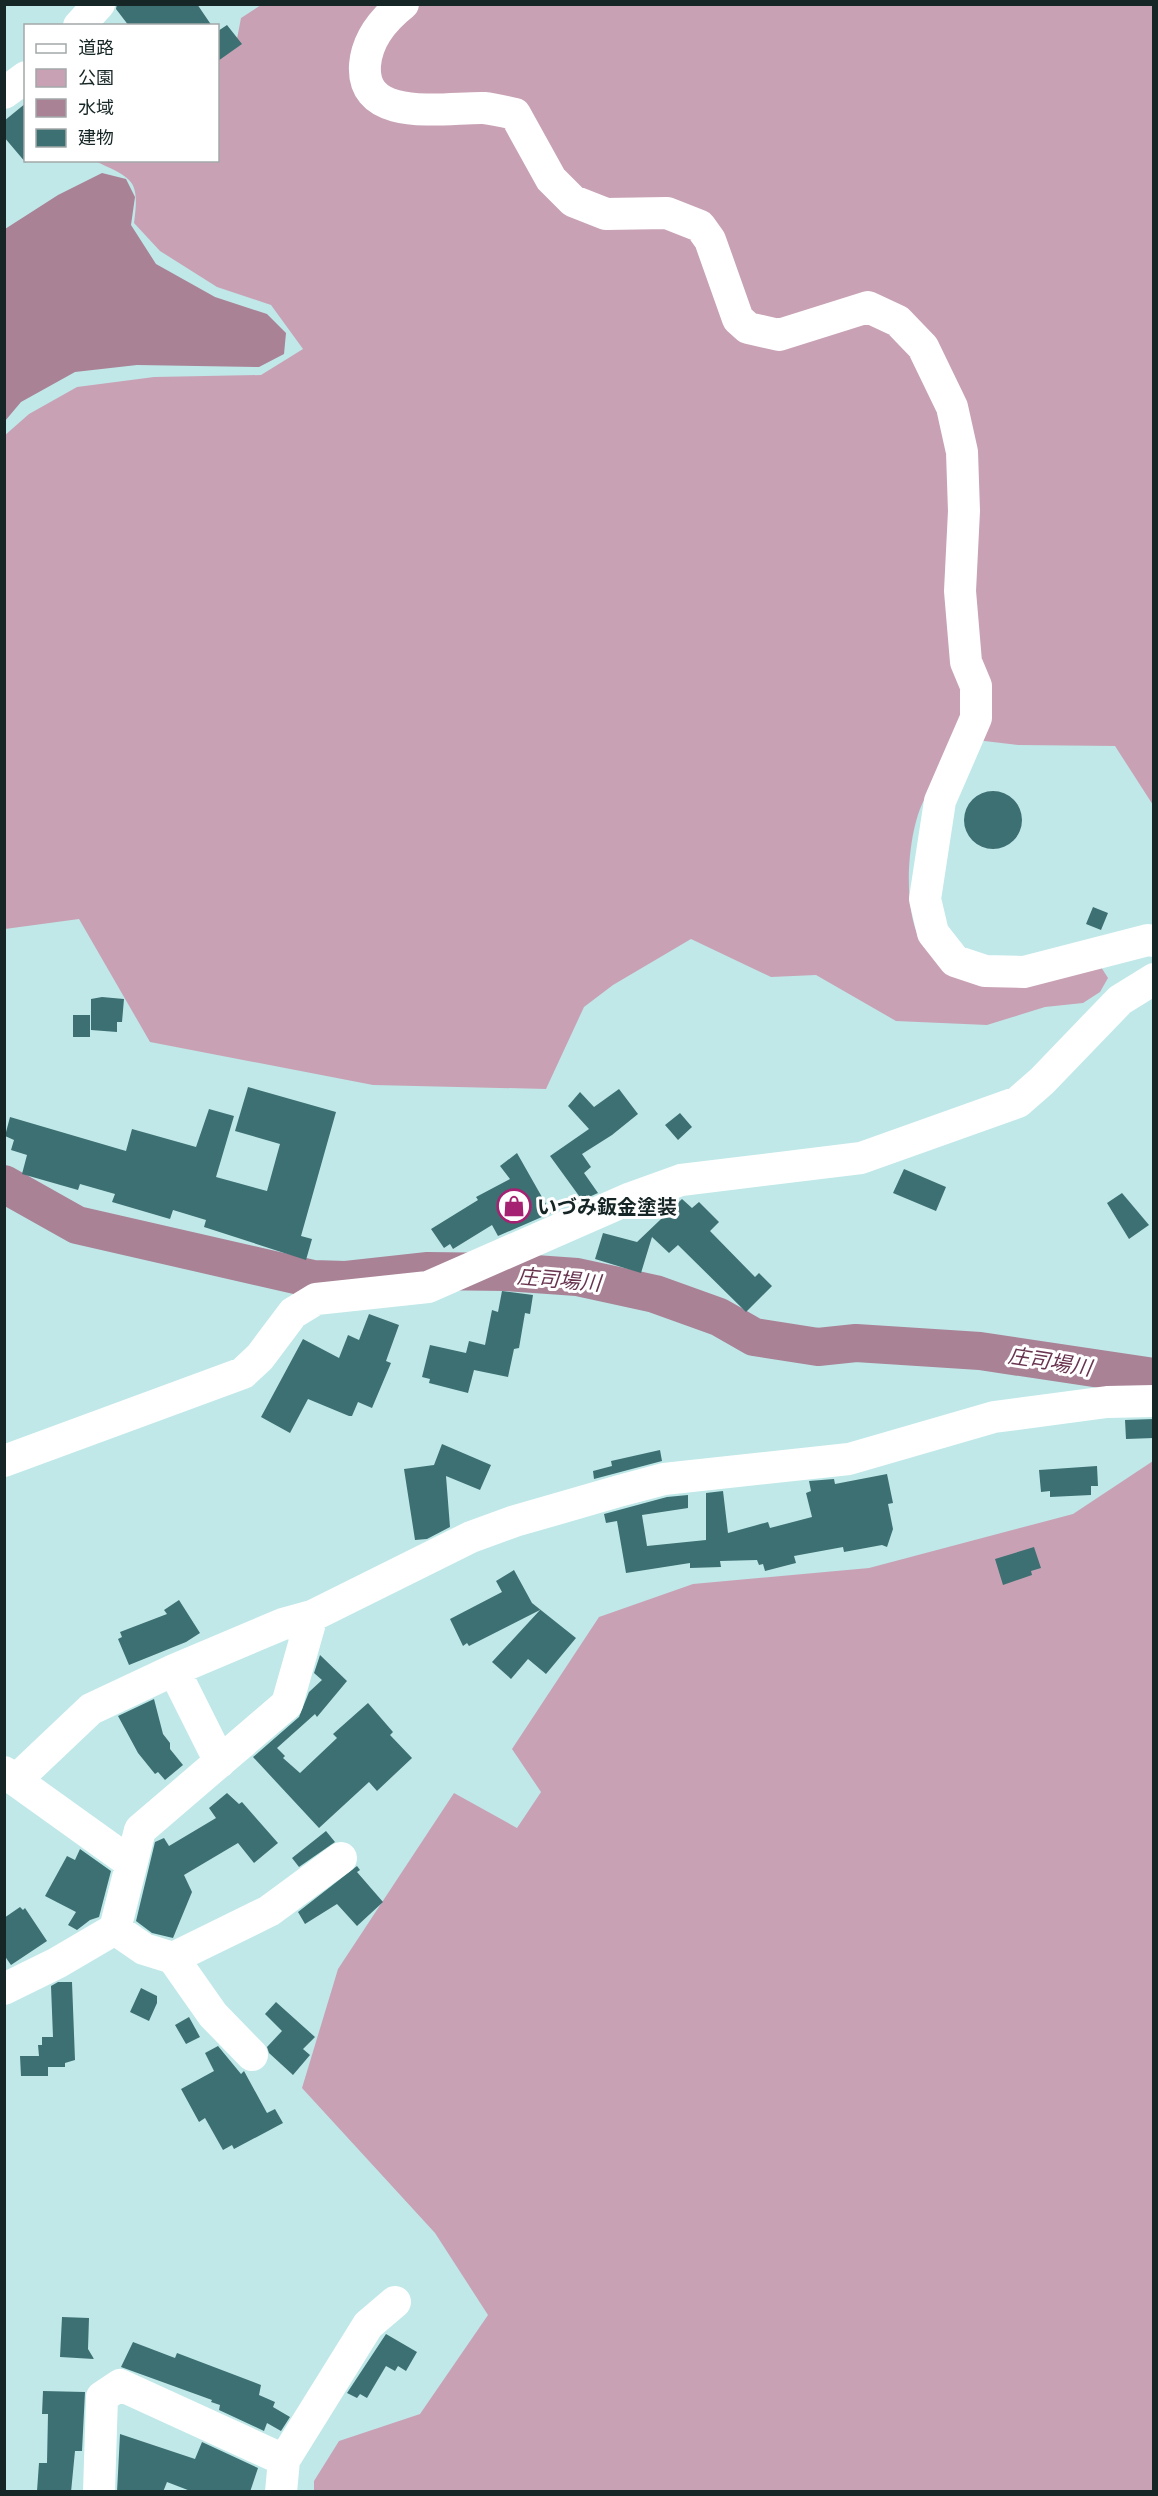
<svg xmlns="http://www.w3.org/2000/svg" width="1158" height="2496" font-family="Manrope,'Noto Sans JP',sans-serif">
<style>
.green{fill:#c8a2b4}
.water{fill:#a98295}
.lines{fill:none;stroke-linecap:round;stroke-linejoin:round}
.river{stroke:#a98295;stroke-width:38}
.building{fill:#3d7072}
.minor{stroke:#fff;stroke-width:32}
.labels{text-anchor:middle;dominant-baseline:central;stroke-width:6;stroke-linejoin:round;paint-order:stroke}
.poi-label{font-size:20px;font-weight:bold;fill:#162525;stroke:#fff;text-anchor:start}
.water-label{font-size:21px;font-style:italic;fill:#693450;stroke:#fff}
</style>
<rect width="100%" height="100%" fill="#c0e8e9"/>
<path class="green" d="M261,5H1153V805L1115,746L1018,745L976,740C961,758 940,775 927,795C907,825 901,912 922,942C930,953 942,963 951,973L1101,967L1108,978L1100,992L1083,1003L1045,1007L987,1025L896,1021L816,975L771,977L691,939L613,985L584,1007L546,1089L373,1085L150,1042L79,919L5,929L4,436L29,414L77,387L154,377L261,375L303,349L271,305L217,287L160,251L134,223C140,179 133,179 95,161L218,160V57L236,44L241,18Z
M1153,1461V2491H314V2481L339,2441L420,2414L488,2315L435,2233L302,2088L338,1969L454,1793L517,1828L541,1792L512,1749L599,1617L693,1584L869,1568L1073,1514Z"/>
<path class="water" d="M102,173L126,179L135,197L131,225L156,264L215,297L267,314L286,333L284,354L259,367L137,365L75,372L21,402L5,421V229L58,195Z"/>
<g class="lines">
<path class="river" d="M4,1184L77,1225L313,1279L346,1280L428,1271L506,1272L577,1277L655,1294L719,1317L754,1337L818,1347L856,1343L980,1351L1154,1377"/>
</g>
<path class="building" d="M117,4H197L212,26H129L116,9Z
M227,25L242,44L218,61V31Z
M26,103V163L4,137V121Z
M964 820a29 29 0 1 1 58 0a29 29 0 1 1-58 0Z
M1093,907L1108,913L1101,930L1086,924Z
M102,997L124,999L122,1022H117V1032L91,1030V999Z
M73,1015H90V1037H73Z
M248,1087L336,1112L301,1236L312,1239L306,1260L204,1227L206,1220L173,1210L170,1219L112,1202L115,1194L80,1184L78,1190L22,1174L27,1155L11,1150L14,1140L5,1136L10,1117L126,1151L132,1129L196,1147L209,1109L234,1116L216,1177L267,1191L280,1144L235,1131Z
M619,1089L638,1114L612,1135L582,1154L591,1167L584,1173L598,1193L582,1200L550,1156L589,1129L568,1106L580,1092L594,1107Z
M680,1113L692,1127L678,1140L665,1125Z
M517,1153L551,1213L498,1236L492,1225L453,1249L450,1244L444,1248L431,1229L478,1200L476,1197L510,1179L500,1166Z
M904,1169L946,1187L936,1211L893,1193Z
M1122,1193L1149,1225L1129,1239L1107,1203Z
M682,1199L692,1208L699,1202L719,1222L710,1231L755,1277L759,1273L772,1286L746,1312L678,1245L669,1253L652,1237L641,1273L595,1259L603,1233L637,1242Z
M502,1291L533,1295L530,1314L525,1313L519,1348L514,1349L508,1377L474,1370L468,1393L429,1383L430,1379L422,1377L430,1345L466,1353L469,1341L485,1345L492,1310L498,1312Z
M369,1314L399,1325L386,1361L391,1363L372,1408L358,1402L352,1416H349L308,1399L290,1433L261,1417L303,1339L339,1358L348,1335L359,1340Z
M1154,1419V1438L1126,1439L1125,1420Z
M442,1444L491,1465L480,1490L446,1476L450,1527L427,1539L415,1540L404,1469L434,1465Z
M660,1450L662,1461L594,1479L593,1471L612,1466L611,1461Z
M1097,1466L1098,1486H1091V1495L1050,1497V1491L1041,1492L1039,1470Z
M887,1474L893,1503L888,1504L893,1529L887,1547L882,1545L844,1552L843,1547L794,1556L796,1563L765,1571L763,1564L759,1565L757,1560L720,1561L721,1567L690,1568V1563L626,1573L617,1521L606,1523L604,1514L667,1497L688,1495V1508L642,1515L647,1546L706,1540V1493L723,1491L728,1533L768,1522L770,1528L812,1517L806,1493L811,1491L809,1481L834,1479L835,1484Z
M1034,1547L1041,1568L1031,1571L1032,1575L1003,1585L995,1559Z
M514,1570L532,1603L576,1638L546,1674L528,1659L511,1679L492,1662L540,1610L469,1646L467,1643L463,1646L450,1619L502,1592L496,1581Z
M179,1600L200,1633L186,1642L129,1665L118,1639L122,1637L120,1632L167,1614L164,1610Z
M320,1655L347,1681L317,1717L315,1714L277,1748L285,1756L283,1758L300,1773L337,1738L333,1734L368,1703L393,1732L390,1735L412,1758L377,1791L369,1782L319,1828L253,1757L299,1717L309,1692L322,1680L314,1673Z
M154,1699L163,1734L170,1743V1749L183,1765L165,1780L158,1772L155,1774L138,1753L118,1716Z
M227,1793L239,1804L242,1802L278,1843L254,1863L238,1843L184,1875L192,1892L173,1938L152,1933L136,1921L155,1842L164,1838L169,1846L216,1818L209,1808Z
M326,1831L335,1842L299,1867L292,1858Z
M80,1849L111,1871L99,1917L90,1920L77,1930L68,1925L76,1912L45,1896L67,1856L75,1860Z
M357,1866L360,1870L357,1872L383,1902L357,1926L337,1904L305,1924L298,1912Z
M20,1907L23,1910L25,1908L47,1941L11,1965L4,1955V1918Z
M58,1982H72L75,2060L65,2063V2067H48V2076H21L20,2056H39L38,2045H42V2037H53L51,1986Z
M141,1988L157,1996V2003L149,2021L130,2012Z
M276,2002L315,2037L303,2049L310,2055L293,2075L269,2053L267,2047L282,2031L265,2014Z
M189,2017L200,2037L186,2044L175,2025Z
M218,2046L241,2074L244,2071L267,2113L275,2109L283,2123L234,2149L232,2145L223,2150L205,2118L199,2122L181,2089L214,2071L205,2053Z
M62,2317L89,2318L88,2349L94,2359L60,2357Z
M386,2334L417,2352L406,2371L398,2366L395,2371L386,2366L367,2398L360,2394L357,2398L347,2393Z
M133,2342L175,2358L177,2353L261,2385L259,2395L275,2402L273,2407L290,2417L281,2431L267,2423L264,2431L219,2410L220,2405L211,2402L212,2400L121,2367Z
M43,2391L85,2392L82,2451H75L71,2492L37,2491L39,2463H47L48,2414H42Z
M120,2434L195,2459L202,2442L258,2468L250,2492H193L167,2482L163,2492H117Z"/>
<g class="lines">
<path class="minor" d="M403,4C384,19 367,40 365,65C361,124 445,107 484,108C494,109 505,112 515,114L551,179L573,201L606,214L667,213L700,226L710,240L738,319L748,328L779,335L868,307L898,321L923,347L952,407L962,452L964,511L960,591L966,662L976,686V718L940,801L925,899L933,933L955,961L985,971L1024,972L1148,940L1154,941
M79,26L99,4
M4,93L26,77
M4,1461L243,1373L260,1357L293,1313L316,1299L428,1287L631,1198L681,1180L861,1158L1018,1102L1042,1081L1120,1000L1154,979
M174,1670L220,1762
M4,1772L131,1863
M16,1780L91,1709L174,1670L283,1624L312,1616
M115,1929L144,1949L173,1958L213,2015L252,2055
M173,1958L269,1911L341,1858
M4,1989L57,1963L115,1929L140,1830L287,1704L312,1616L471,1537L515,1521L619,1491L664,1479L849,1459L994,1417L1107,1402L1154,1401
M99,2492L102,2397L120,2385L284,2460
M281,2492L284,2460L368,2325L395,2302"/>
</g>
<defs>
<g id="shop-ring" transform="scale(1.725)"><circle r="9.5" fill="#fff" stroke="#a42271" stroke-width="1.5"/><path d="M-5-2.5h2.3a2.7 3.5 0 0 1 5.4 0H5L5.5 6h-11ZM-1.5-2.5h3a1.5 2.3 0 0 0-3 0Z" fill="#a42271"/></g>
</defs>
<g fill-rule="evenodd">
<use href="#shop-ring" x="514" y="1206"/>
</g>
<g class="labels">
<g class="poi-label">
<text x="537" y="1206">いづみ鈑金塗装</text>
</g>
<g class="water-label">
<text transform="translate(559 1279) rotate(5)">庄司場川</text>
<text transform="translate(1050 1361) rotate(9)">庄司場川</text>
</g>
</g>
<rect width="1158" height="2496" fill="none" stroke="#162525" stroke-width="12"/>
<rect x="24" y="24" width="195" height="138" fill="#ffffff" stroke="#a2a8a8" stroke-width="1.5"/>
<rect x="36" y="44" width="30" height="9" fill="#ffffff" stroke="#a2a8a8" stroke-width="1.5"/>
<text x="78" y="54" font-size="18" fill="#162525">道路</text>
<rect x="36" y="69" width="30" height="18" fill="#c8a2b4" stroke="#a2a8a8" stroke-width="1.5"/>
<text x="78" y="84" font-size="18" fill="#162525">公園</text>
<rect x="36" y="99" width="30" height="18" fill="#a98295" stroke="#a2a8a8" stroke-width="1.5"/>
<text x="78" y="114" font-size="18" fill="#162525">水域</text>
<rect x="36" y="129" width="30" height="18" fill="#3d7072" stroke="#a2a8a8" stroke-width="1.5"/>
<text x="78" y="144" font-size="18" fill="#162525">建物</text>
</svg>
